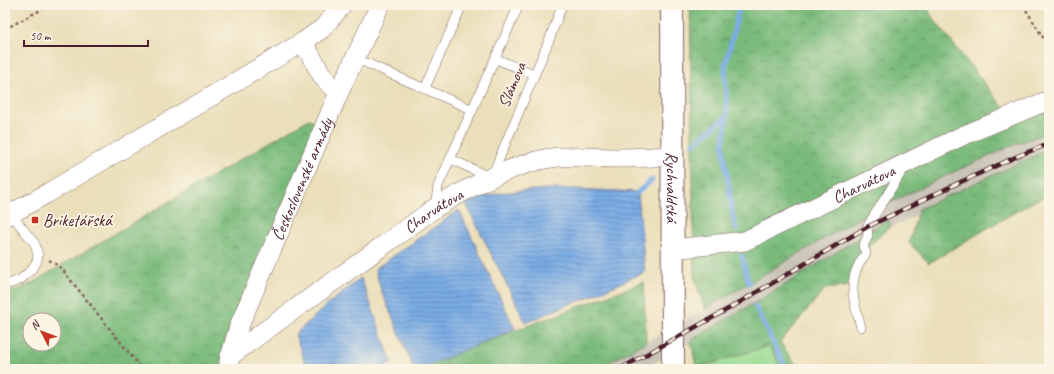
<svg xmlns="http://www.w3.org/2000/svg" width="1054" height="374" font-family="Caveat,sans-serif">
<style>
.railway{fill:#c9c4b8}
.forest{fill:url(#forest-crowns);stroke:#626d54;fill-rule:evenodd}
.pitch{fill:#99db92;stroke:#727d5e}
.water{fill:url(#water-rules);stroke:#626688}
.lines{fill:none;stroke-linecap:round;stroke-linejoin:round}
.stream{stroke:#79ace5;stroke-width:5}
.service-casing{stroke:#82625d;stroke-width:10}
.minor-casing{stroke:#82625d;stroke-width:20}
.tertiary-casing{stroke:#82625d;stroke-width:24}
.path{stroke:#82625d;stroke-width:2.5;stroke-dasharray:3 3;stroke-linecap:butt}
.service{stroke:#fff;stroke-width:9}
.minor{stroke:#fff;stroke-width:19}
.tertiary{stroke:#fff;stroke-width:22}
.rail-casing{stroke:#4a1f2b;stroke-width:4.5}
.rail{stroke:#fcf5e5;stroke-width:3;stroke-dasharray:9;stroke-linecap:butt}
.poi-dot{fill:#c8321e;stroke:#fcf5e5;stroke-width:1.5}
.labels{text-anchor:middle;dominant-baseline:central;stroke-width:3.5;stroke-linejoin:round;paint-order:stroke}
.street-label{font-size:17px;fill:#4a1f2b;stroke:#fcf5e5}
.poi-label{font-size:17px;fill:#4a1f2b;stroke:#fcf5e5;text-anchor:start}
</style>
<defs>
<pattern id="forest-crowns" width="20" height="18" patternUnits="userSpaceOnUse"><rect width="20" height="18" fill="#7abb7c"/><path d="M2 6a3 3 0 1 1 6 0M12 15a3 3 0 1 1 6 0" fill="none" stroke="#669766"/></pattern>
<pattern id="water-rules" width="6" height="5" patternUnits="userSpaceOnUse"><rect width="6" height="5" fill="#79ace5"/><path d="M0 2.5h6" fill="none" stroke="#658bba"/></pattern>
</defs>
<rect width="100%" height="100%" fill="#fcf5e5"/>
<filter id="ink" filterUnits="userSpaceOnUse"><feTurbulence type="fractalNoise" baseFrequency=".025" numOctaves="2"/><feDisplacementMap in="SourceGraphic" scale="8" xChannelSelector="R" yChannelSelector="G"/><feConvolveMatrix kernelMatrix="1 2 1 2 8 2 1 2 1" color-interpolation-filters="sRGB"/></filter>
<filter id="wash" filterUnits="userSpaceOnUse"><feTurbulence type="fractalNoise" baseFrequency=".012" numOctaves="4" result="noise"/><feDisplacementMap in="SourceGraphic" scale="16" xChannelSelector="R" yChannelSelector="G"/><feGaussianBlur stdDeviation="0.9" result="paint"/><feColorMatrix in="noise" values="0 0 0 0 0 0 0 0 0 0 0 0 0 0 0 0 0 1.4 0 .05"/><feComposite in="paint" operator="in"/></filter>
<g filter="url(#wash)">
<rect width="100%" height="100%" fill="#eadfba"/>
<path class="railway" d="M1049,132V156L959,195L872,237L736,318L643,369H597L725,298L861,217L949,174L1016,144Z"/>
<path class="forest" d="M690,5H926L932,17L1014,121L1049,107V132L1016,144L949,174L861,217L705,309L694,276Z
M309,119L319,123L226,338L220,369H5V293L25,287ZM30,320H54V344H30Z
M1049,149V193L1003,219L929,263L909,243L919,209Z
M888,219L891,225L870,245L854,265L848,286L825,289L780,342L799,369H782L769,346L696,368L691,340L780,288Z
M644,282L646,342L597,369H413Z"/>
<path class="pitch" d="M769,346L782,369H696V368Z"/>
<path class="water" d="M547,189H574L638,192L645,272L585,299L567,305L526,323L466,204C490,191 520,191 547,189Z
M459,210L515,329L425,367L414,369L381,290L375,269Z
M361,278L392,363L376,369H307L295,334L328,304Z"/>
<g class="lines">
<path class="stream" d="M693,144L727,116
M638,192L652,180
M736,229L733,218L723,146L727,116L725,67L740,5
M742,256L749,284
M755,306L786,369"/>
</g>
</g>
<g filter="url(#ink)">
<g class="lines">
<g class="service-casing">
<path id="service" d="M355,58L473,110
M496,59L534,74
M425,88L462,5
M451,159L491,178L550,38L562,5
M435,208L438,186L519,5
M5,285L20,280L32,269L37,261L38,255L35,244L19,224L12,213
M861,327C855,306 848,287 858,266C860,262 864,257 866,253L863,246L868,236L867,227L904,168"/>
</g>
<g class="minor-casing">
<g id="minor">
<path d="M303,42L323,77L330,85L340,90"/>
<path d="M5,217L48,193L303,42L323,28L342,5"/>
<path id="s1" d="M673,249L745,241L962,136L1049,100"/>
<path id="s2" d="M230,356L435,208C468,188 519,160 559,157C577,156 596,158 614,158C633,158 653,157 672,156"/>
<path id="s3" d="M229,361L239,326L340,90L380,5"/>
</g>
</g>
<g class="tertiary-casing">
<g id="tertiary">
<path id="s4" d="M672,5L673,369"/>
</g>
</g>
<path class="path" d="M1023,5L1049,47
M5,29L50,5
M49,260L54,263L61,268L142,369"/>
<use href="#service" class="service"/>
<use href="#minor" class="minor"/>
<use href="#tertiary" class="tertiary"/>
<g class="rail-casing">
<path id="rail" d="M620,369L730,308L867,227L954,185L1020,155L1049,144"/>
</g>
<use href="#rail" class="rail"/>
</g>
</g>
<rect class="poi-dot" x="31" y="216" width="8" height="8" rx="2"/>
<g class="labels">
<g class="street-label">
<text transform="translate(512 85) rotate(-67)">Slámova</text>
<text stroke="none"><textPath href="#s3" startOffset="196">Československé armády</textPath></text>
<text stroke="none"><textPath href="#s1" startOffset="204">Charvátova</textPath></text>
<text stroke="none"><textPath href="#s4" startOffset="182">Rychvaldská</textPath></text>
<text stroke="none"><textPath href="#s2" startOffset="250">Charvátova</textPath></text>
</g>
<g class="poi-label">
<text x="43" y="220">Briketářská</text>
</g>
</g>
<rect width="1054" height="374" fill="none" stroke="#fcf5e5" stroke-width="20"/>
<g transform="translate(42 332) rotate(312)"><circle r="19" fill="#fcf5e5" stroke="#b59f9b"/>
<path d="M0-3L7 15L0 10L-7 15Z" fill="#c8321e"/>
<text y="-6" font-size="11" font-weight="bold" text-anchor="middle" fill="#4a1f2b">N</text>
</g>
<path d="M24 40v6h124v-6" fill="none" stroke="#4a1f2b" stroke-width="2"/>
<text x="30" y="40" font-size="12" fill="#4a1f2b" stroke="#fcf5e5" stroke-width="3" paint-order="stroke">50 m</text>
</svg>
